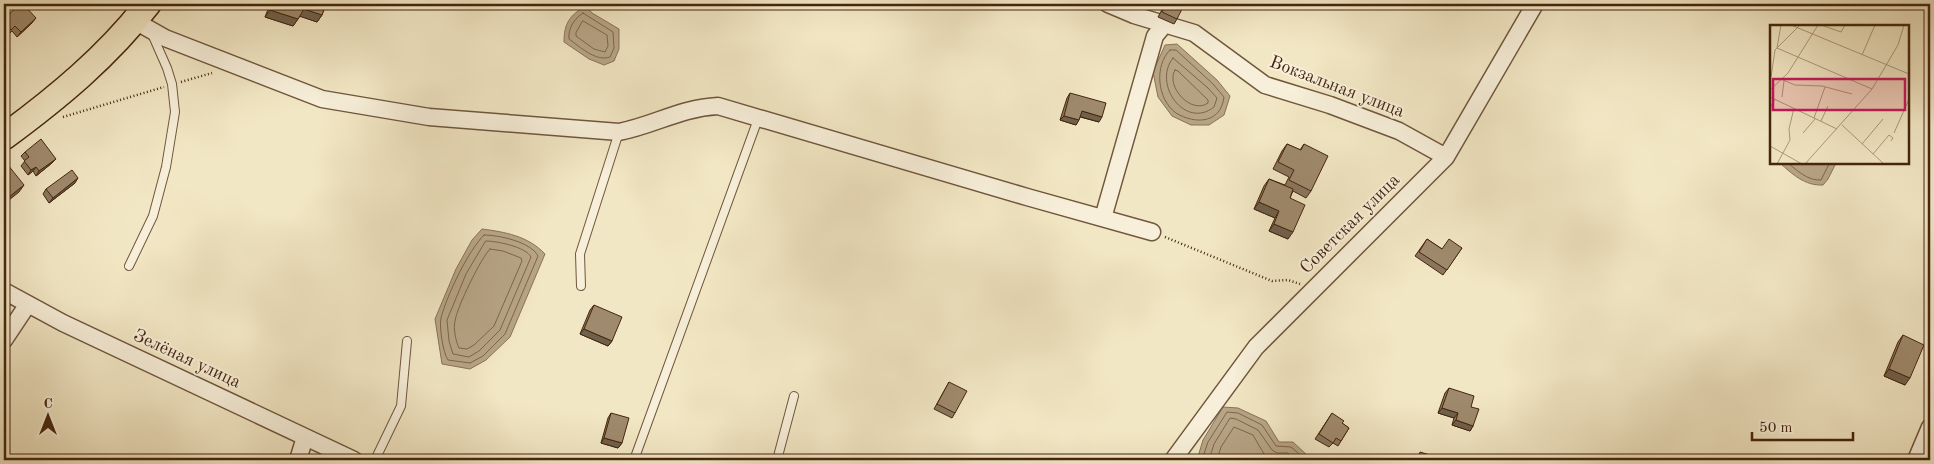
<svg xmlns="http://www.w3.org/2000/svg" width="1934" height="464" font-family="'Old Standard TT',serif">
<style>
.water{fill:#b7a586;stroke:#897256}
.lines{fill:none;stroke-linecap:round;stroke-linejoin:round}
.shore{stroke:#7e654a;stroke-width:1}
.lane-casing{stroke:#70563c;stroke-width:10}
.street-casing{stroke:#70563c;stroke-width:19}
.primary-casing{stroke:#45250e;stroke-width:28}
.path{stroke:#45250e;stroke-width:2.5;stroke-dasharray:1 2.5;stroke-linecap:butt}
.lane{stroke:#f7efd9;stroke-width:8}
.street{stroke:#f7efd9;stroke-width:16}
.primary{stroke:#f2e7c4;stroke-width:25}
.wall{fill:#89775e;stroke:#45250e}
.shaded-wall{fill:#6f614c;stroke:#45250e}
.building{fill:#9f8a6d;stroke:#45250e}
.labels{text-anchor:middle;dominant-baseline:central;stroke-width:4;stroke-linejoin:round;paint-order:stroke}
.street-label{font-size:18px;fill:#45250e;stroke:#f7efd9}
.inset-road{fill:none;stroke:#ad997b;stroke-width:1}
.view{fill:#c2185b;fill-opacity:0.15;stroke:#c2185b;stroke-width:2.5}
.inset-edge{fill:none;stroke:#45250e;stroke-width:2.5}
</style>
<rect width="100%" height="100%" fill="#f2e7c4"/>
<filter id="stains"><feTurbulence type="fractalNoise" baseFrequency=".004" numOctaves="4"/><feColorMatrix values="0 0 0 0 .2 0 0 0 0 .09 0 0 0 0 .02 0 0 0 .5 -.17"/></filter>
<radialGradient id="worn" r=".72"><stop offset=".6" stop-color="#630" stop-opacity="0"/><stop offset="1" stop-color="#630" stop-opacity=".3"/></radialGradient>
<path class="water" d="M586,6L592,13L619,29V49L614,61L604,65L589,59L564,42C564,23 570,15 586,6Z
M1177,44L1217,80L1230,96L1224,115L1209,125H1191L1172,116L1158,97L1153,72L1165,45Z
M1780,163H1836L1828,179L1823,185C1805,186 1792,174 1780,163Z
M482,229C505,232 528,236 545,254L510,337L486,360L470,369L442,364L435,319L456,269L472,240Z
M1223,407L1238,408L1266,421L1279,442H1293L1308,456L1316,460H1197L1203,440Z"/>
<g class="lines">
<path class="shore" d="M583,13L613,32L614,48L610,57C596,62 580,47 569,39C568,28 574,19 583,13Z
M583,21L607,35L608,46L605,52L594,49L576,36V33Z
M1170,50H1176L1213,84L1224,97C1221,123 1196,125 1176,113C1157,99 1154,66 1170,50Z
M1173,58L1208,88L1217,98L1214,107C1185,130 1152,84 1173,58Z
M1175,70L1178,71L1208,100V103C1191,115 1165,86 1175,70Z
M1787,162C1796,170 1808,181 1821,180L1830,162
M484,235C499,235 531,242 538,256L505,334L483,356L470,363L448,360C443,353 439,326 441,318C447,295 468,251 484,235Z
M486,241C497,241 526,247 531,257L500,330L479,351L469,357L453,354L449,341L447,320L466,274Z
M490,249L503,251L521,258L522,261L494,326L474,345L467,349L459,348C456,342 453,328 455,321C457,307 481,258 490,249Z
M1202,460L1208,442L1227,412L1238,413L1262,425L1276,446L1291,447L1306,460
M1209,460L1214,444L1230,418L1236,419L1258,430L1272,450L1277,453H1288L1296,460
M1217,460L1221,447L1234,427L1253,435L1264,454L1275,460"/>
<g class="lane-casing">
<path id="lane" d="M129,266L153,216L166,167L175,112L172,84L167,68L152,34
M581,286L580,254L619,132
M375,460L401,406L407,341
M634,460L758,119
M777,460L794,396"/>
</g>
<g class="street-casing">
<path id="street" d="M1108,4L1134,15L1194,33L1265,85L1330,105L1399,131L1446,157
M135,21L165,38L322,99L429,117L619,132C655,125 680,108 718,106L1027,197L1152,232
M1103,218L1155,36L1165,24
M4,291L63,323L354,460
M4,340L28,304
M298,460L305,437
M1173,460L1256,347L1446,157L1535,4
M1916,460L1930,427"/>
</g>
<g class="primary-casing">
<path id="primary" d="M4,137C57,98 108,56 148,4"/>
</g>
<path class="path" d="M181,82L212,73
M63,117L164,87
M1165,237L1272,281L1288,280L1300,284"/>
<use href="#lane" class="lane"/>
<use href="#street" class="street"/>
<use href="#primary" class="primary"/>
</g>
<path class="wall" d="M270,4H326L322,15L317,22L300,16L293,26L265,17Z
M1165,4H1176L1177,19L1174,24L1158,17Z
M4,19L32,23L17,37L12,31L8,35L4,30Z
M1070,93L1099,122L1080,117L1076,125L1060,120L1067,98Z
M1287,144L1300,150L1304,144L1311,191L1306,198L1293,191L1290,198L1288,239L1269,231L1275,218L1254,209L1264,186L1269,179L1285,185L1289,177L1273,169L1282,151Z
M25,152L56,159L52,163L36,176L33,171L28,175L21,166L25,161L21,156Z
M75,183L49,203L43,194L46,189Z
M1427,239L1442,249L1462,248L1443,275L1415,256Z
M594,305L612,341L608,346L580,334L590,310Z
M1903,335L1905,385L1884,376L1898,342Z
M949,382L955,413L952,418L934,409Z
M1449,388L1471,407L1473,426L1470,431L1452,425L1454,418L1438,413L1445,393Z
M611,413L622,443L618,448L601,443L608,418Z
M1332,413L1342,423L1349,428L1338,446L1333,443L1329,447L1315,439Z"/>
<path class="shaded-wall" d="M304,9L322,15L317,22L299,16Z
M270,10L298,19L293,26L265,17Z
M36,18L32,23L17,37L21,32Z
M1082,111L1102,117L1099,122L1078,116Z
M1064,116L1079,120L1076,125L1060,120Z
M56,159L52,163L36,176L39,171Z
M36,167L33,171L28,175L31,170Z
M78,178L75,183L49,203L53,198Z
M24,185L19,192L4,204V201Z
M1259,202L1279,211L1275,218L1254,209Z
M1274,224L1293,232L1288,239L1269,231Z
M584,329L612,341L608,346L580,334Z
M1889,369L1910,378L1905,385L1884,376Z
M1442,408L1458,413L1454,418L1438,413Z
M1456,420L1473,426L1470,431L1452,425Z
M604,438L622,443L618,448L601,443Z"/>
<path class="building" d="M20,4H23L36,18L21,32L15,26L11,30L4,22V19Z
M272,4H326L322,15L304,9L298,19L270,10Z
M1166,4H1176L1183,7L1177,19L1162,12Z
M1070,93L1106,103L1102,117L1082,111L1079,120L1064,116Z
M4,94L8,100L4,103Z
M41,139L56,159L39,171L36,167L31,170L24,161L29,157L25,152Z
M1287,144L1301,150L1304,144L1328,156L1311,191L1289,180L1294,170L1278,162Z
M8,165L24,185L4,201V168Z
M72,170L78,178L53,198L46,189Z
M1269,179L1293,189L1290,198L1305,205L1293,232L1274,224L1279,211L1259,202Z
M1427,239L1442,249L1449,239L1462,248L1447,270L1419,252Z
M594,305L622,317L612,341L584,329Z
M1903,335L1924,345L1910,378L1889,369Z
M949,382L967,391L955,413L937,404Z
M1449,388L1474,396L1471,407L1479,409L1473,426L1456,420L1458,413L1442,408Z
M611,413L629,418L622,443L604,438Z
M1332,413L1344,421L1342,423L1349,428L1341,441L1336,438L1333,443L1319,434Z
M1420,452L1443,459V460H1417Z"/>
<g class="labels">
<g class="street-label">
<text transform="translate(1337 87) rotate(21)">Вокзальная улица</text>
<text transform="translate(1350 224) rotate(-45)">Советская улица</text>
<text transform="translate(187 359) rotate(25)">Зелёная улица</text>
</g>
</g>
<g transform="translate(1770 25)">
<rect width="139" height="139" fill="#f2e7c4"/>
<path class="inset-road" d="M11,0L7,23L102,64M21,0L139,49M51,0L71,7L75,0M92,30L105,0M1,52L5,25L29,1M13,55L25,60L52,61L82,69M0,65L18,48L48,0M0,72L67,104M12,72L14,56M44,93L55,62M51,96L58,81M0,97L1,81L5,74M72,100L114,139M33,108L45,94M124,108L139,74M92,119L113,94M0,121L32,139M103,129L119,110L123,113L121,116M7,139L20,115L19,104L24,83M35,139L102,64L128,20L134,0"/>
<path class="view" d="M3,54H135V85H3Z"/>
<rect width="139" height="139" class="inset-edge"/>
</g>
<rect width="1934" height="464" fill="none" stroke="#f2e7c4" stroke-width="20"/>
<rect x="5" y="5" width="1924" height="454" fill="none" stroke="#45250e" stroke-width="2.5"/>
<rect x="10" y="10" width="1914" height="444" fill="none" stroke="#45250e"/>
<g transform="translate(48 416)" stroke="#f7efd9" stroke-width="4" paint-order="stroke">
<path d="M0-4L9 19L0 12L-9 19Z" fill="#45250e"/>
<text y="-8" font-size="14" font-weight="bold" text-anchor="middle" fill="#45250e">С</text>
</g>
<path d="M1752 432v8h101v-8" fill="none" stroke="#45250e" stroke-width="2.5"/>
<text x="1759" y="432" font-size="15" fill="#45250e" stroke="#f7efd9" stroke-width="4" paint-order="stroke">50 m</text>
<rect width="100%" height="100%" filter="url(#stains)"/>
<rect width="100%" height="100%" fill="url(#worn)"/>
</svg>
